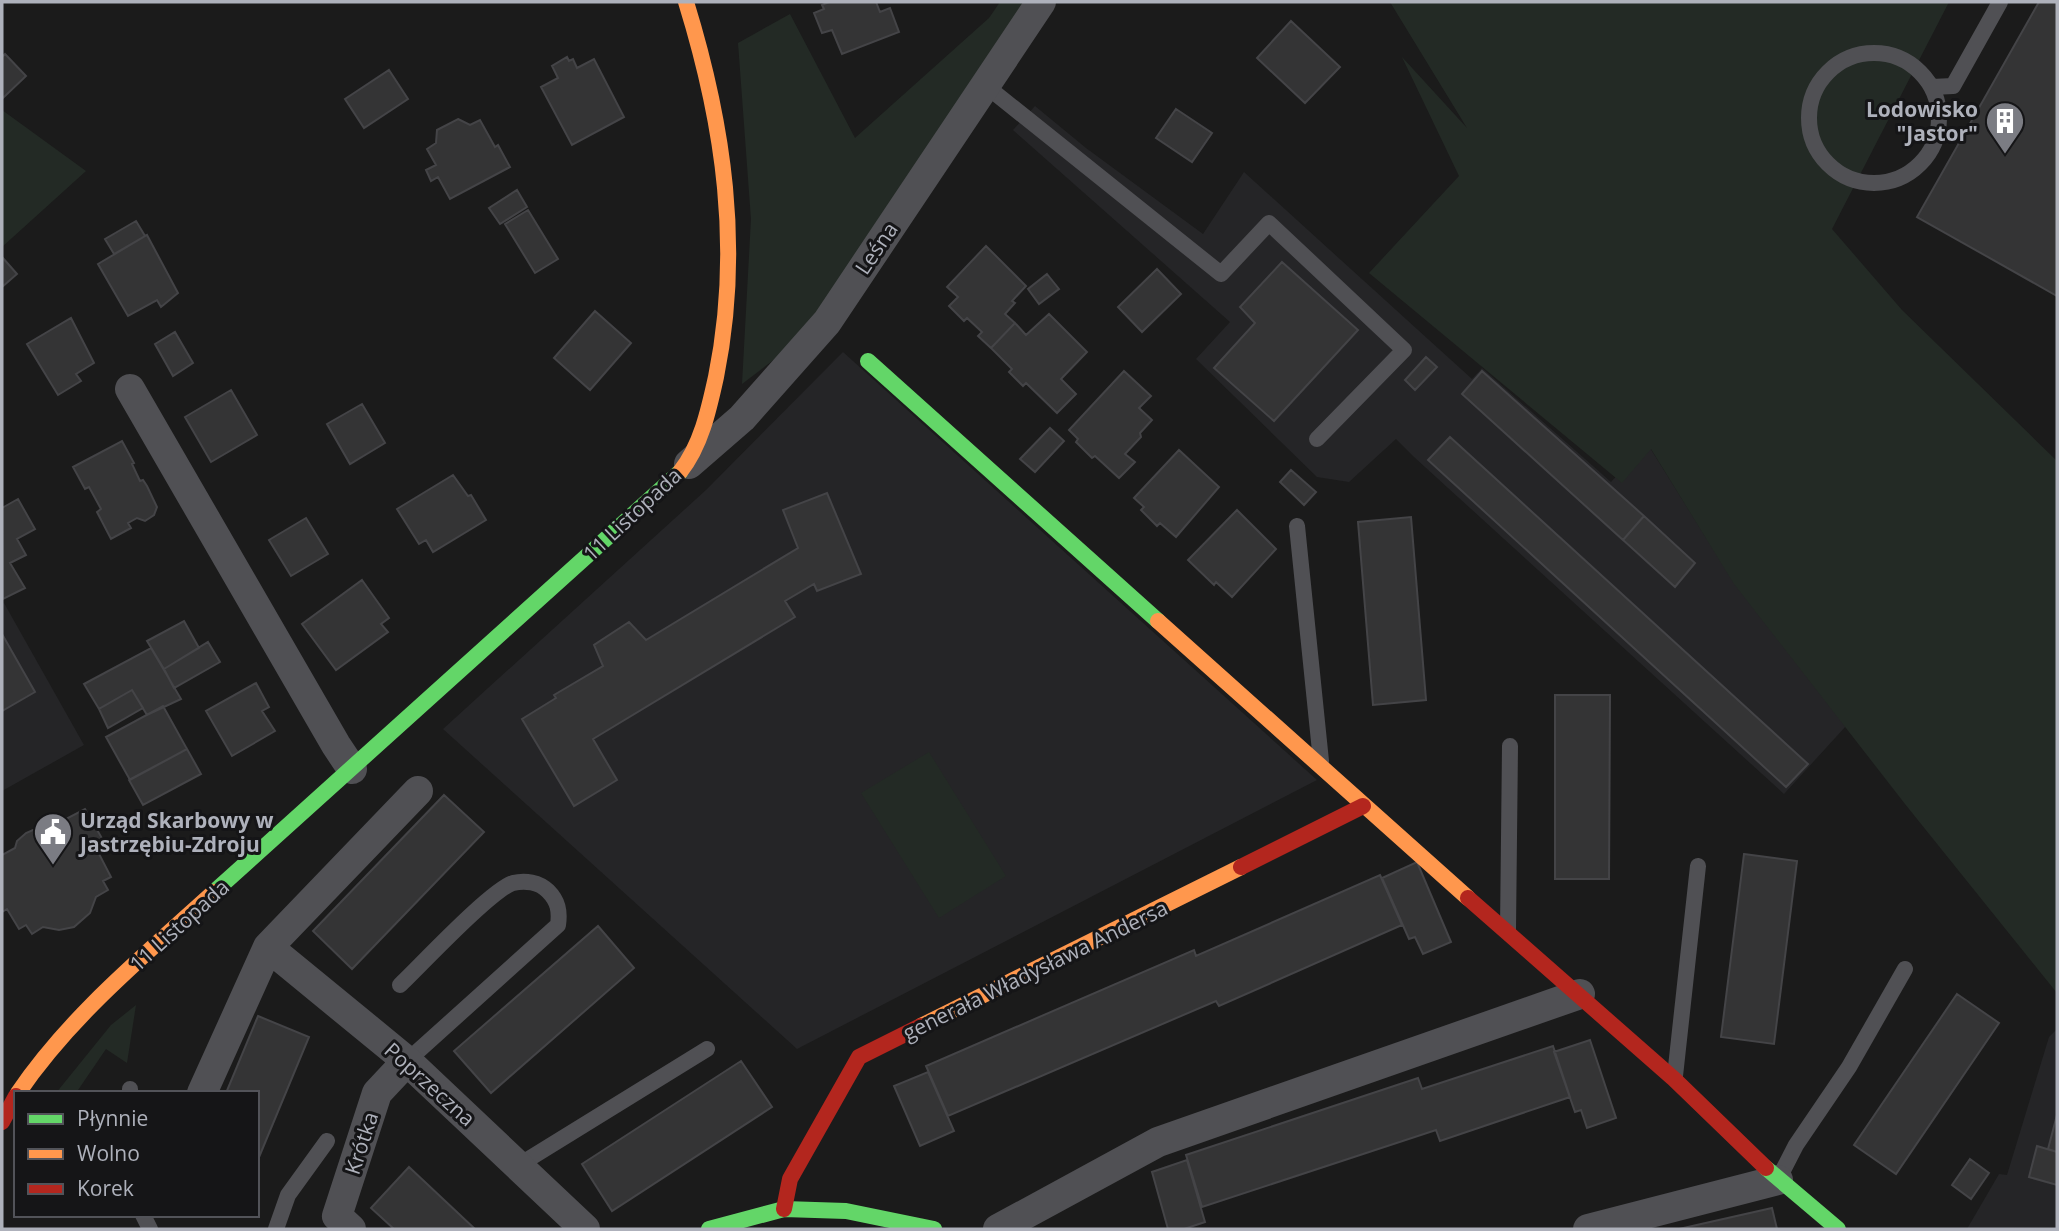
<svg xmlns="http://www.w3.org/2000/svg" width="2059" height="1231" font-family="'Open Sans',sans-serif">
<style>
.built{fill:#252527}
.green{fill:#232a25}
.building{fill:#343435;stroke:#444447;stroke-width:2}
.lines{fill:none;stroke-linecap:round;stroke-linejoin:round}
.lane{stroke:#505054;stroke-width:16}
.street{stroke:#505054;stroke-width:30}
.fast{stroke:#63d668;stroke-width:16}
.slow{stroke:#ff974d;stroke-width:16}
.jam{stroke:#b3261e;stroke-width:16}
.labels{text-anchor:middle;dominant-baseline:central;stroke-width:6;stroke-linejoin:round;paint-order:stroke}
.poi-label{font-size:21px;font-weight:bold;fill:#aeb1bb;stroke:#151517;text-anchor:end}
.street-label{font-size:21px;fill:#aeb1bb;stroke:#151517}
</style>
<rect width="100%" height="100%" fill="#1b1b1b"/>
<path class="built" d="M1035,106L1086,148L1203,234L1244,172L1472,379L1482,368L1611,482L1647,443L1735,584L1846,726L1784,794L1414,457L1396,439L1349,482L1317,477L1196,359L1230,322L1013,130Z
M843,352L1317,780L797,1049L443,729L706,490Z
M4,603L84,745L2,791V604Z
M2057,1029V1227L1967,1229L1999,1174L2007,1175L2049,1037Z"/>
<path class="green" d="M1000,2H1027L827,301L784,352L742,384L751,219L738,43L790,14L855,138L989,18Z
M1390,2H1949L1832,229L1902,310L2057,461V993L1905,804L1734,584L1651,449L1622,483L1369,273L1459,176L1402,57L1467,128Z
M2,110L86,171L2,247Z
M929,752L1006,876L939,918L861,793Z
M136,1005L127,1063L106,1049L76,1093H56L111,1025Z"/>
<path class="building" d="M829,2H876L880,12L890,8L899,32L842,54L832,30L822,33L814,13L824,9L822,5Z
M2039,2H2057V296L1917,217Z
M1291,21L1340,67L1305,103L1257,58Z
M5,54L26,76L2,99V57Z
M567,57L569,61L573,59L577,68L594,59L624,117L572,145L541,87L558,78L552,66Z
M389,70L408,99L364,128L345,99Z
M1176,109L1212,133L1192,162L1156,138Z
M458,119L470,125L480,120L495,147L498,145L510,167L450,199L438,177L431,181L426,170L436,165L427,149L436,143L437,130Z
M517,190L527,207L500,224L489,208Z
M528,210L558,259L535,273L505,224Z
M136,221L145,236L114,254L105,239Z
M147,235L178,293L161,307L157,300L128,316L98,264Z
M986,246L1026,286L1012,301L1015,303L1005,314L1015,323L991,348L978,336L982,332L967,318L964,321L949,306L958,297L947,287Z
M2,257L17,274L2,287Z
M1282,262L1358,330L1274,421L1214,368L1255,323L1240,307Z
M1157,269L1181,294L1142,332L1118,307Z
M1047,274L1059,289L1039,304L1028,289Z
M595,311L631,343L590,390L554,358Z
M1049,314L1087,352L1061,379L1076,394L1057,413L1026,383L1023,386L1009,372L1012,369L991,348L1015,323L1026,335Z
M71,318L94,363L76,374L81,381L58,395L27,344Z
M175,332L193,363L173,376L155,344Z
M1426,357L1437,367L1415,390L1405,380Z
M1124,371L1151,396L1139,408L1152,420L1140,433L1141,437L1125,454L1135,462L1119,478L1095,456L1092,458L1076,442L1078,439L1069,430Z
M1482,371L1644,516L1623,540L1462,394Z
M231,390L257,435L211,462L185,417Z
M362,404L385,443L350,464L327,424Z
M1050,428L1064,441L1035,472L1020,459Z
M1450,437L1808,764L1786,787L1428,460Z
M122,441L134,463L132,464L140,481L143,480L147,486L157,507L154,515L145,521L137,518L128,523L131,528L111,539L97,512L101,509L89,487L85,489L73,467Z
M1179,450L1219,487L1176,537L1160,523L1157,526L1141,510L1144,507L1134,498Z
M1291,470L1316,492L1304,505L1280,482Z
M453,475L468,496L471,495L486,520L433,552L426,540L419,544L397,509Z
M827,493L861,574L817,591L814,584L785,601L795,617L593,739L617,780L574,806L522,719L556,698L554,695L603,666L594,645L629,622L646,640L798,548L783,510Z
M18,499L35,529L17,539L26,555L10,563L25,588L3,599L2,508Z
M1237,510L1276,549L1232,597L1216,582L1214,585L1188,560Z
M1644,516L1695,563L1675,587L1623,540Z
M1411,517L1426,700L1373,705L1358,522Z
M306,518L328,554L291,576L269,540Z
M362,580L389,618L381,624L388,632L336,670L302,624Z
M184,621L199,648L164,669L147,641Z
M2,634L35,692L2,711Z
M208,642L220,662L174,688L164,669Z
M151,648L181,699L147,715L132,690L99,709L84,684Z
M256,683L269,707L262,711L275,731L232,756L206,711Z
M132,690L143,708L108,728L99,709Z
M1555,695H1610L1609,879H1555Z
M163,706L187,749L130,780L106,737Z
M187,749L201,774L143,805L129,780Z
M444,795L484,832L352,969L313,931Z
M85,809L107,847L98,852L111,877L103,881L108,890L96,897L90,913L74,927L59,930L43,927L32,934L26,925L19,929L7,909L2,912V855L15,848L17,841L26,833L33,830H45Z
M1744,854L1797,861L1774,1044L1721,1037Z
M1417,862L1451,942L1423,954L1415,937L1409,939L1382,878Z
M1380,875L1402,925L1219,1006L1216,1001L948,1116L926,1066L1194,950L1196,956Z
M598,926L634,968L491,1093L454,1051Z
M1957,994L1999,1023L1896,1174L1854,1145Z
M258,1016L309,1037L257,1162V1093H226Z
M1590,1040L1616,1118L1587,1128L1581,1110L1575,1112L1554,1052Z
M1553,1046L1570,1097L1440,1141L1436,1130L1202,1207L1186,1155L1418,1078L1422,1089Z
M741,1061L772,1107L612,1211L582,1164Z
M928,1072L954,1131L920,1146L894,1086Z
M2057,1115V1152L2048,1149Z
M2037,1146L2057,1152V1185L2029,1177Z
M1970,1159L1989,1173L1971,1199L1952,1185Z
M1187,1160L1205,1222L1184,1229H1168L1152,1172Z
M409,1167L475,1229H394L371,1208Z
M1772,1208L1777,1229H1679Z"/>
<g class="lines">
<path class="lane" d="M1809 118a65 65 0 1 1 130 0a65 65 0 1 1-130 0Z
M985,85L1221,274L1269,223L1404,350L1317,439
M1932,87L1953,86L2000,2
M1297,526L1321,761
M1508,929L1510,746
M400,985C421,965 491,890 513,883C525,880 539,882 548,891C558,901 560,911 558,925L407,1061
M1675,1076L1698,866
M130,1093V1089
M519,1165L707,1049
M1778,1180L1796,1145L1849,1067L1905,969
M143,1215L150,1229
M276,1229L288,1195L327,1141"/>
<path class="street" d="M130,389L336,745L352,769
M689,464L742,418L827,322L1041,2
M268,947L407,1061L585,1229
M202,1093L268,947L418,791
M351,1229L337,1216L377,1093L407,1061
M998,1229L1158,1142L1580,994
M1588,1229L1778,1180"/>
<path class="fast" d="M868,361L1158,621
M214,892L680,472
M1766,1168L1838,1229
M709,1229L784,1209L846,1211L934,1229"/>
<path class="slow" d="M680,472C701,446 709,409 716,377C742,249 724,125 686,2
M1158,621L1468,898
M921,1026L1241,867
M18,1093C71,1015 145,955 214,892"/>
<path class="jam" d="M1241,867L1363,806
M1468,898L1674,1079L1766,1168
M2,1122L16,1096
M784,1209L790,1179L859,1057L921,1026"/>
</g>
<defs>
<g id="building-pin" transform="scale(2.0125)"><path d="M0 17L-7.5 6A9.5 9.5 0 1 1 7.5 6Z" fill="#7b7c83" stroke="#151517"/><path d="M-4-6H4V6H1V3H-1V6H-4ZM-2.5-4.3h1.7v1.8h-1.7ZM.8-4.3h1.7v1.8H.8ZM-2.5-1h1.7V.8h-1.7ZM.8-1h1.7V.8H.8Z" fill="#fff"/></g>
<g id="civic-pin" transform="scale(2.0125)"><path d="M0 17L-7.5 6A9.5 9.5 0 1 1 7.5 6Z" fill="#7b7c83" stroke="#151517"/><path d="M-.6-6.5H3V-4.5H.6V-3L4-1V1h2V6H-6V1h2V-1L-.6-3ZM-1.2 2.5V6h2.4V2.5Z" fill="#fff"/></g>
</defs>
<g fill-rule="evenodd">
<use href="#building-pin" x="2005" y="121"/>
<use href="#civic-pin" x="53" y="832"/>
</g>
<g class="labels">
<g class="poi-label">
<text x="1978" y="109">Lodowisko<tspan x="1978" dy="24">"Jastor"</tspan></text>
<text x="80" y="820" text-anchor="start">Urząd Skarbowy w<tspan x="80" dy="24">Jastrzębiu-Zdroju</tspan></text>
</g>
<g class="street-label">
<text transform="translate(876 248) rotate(-56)">Leśna</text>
<text transform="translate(632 514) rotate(-43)">11 Listopada</text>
<text transform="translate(179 925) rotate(-42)">11 Listopada</text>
<text transform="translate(1035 970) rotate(-26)">generała Władysława Andersa</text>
<text transform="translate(430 1084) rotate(42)">Poprzeczna</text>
<text transform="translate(361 1143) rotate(-72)">Krótka</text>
</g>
</g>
<rect width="2059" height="1231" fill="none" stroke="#aeb1bb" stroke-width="7"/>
<rect x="14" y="1091" width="245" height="126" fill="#151517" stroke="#525359" stroke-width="2"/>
<rect x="28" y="1114" width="35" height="10" fill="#63d668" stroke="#525359" stroke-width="2"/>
<text x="77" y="1126" font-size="21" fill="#aeb1bb">Płynnie</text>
<rect x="28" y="1149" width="35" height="10" fill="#ff974d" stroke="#525359" stroke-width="2"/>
<text x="77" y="1161" font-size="21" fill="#aeb1bb">Wolno</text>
<rect x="28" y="1184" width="35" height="10" fill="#b3261e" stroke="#525359" stroke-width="2"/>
<text x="77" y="1196" font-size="21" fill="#aeb1bb">Korek</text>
</svg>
